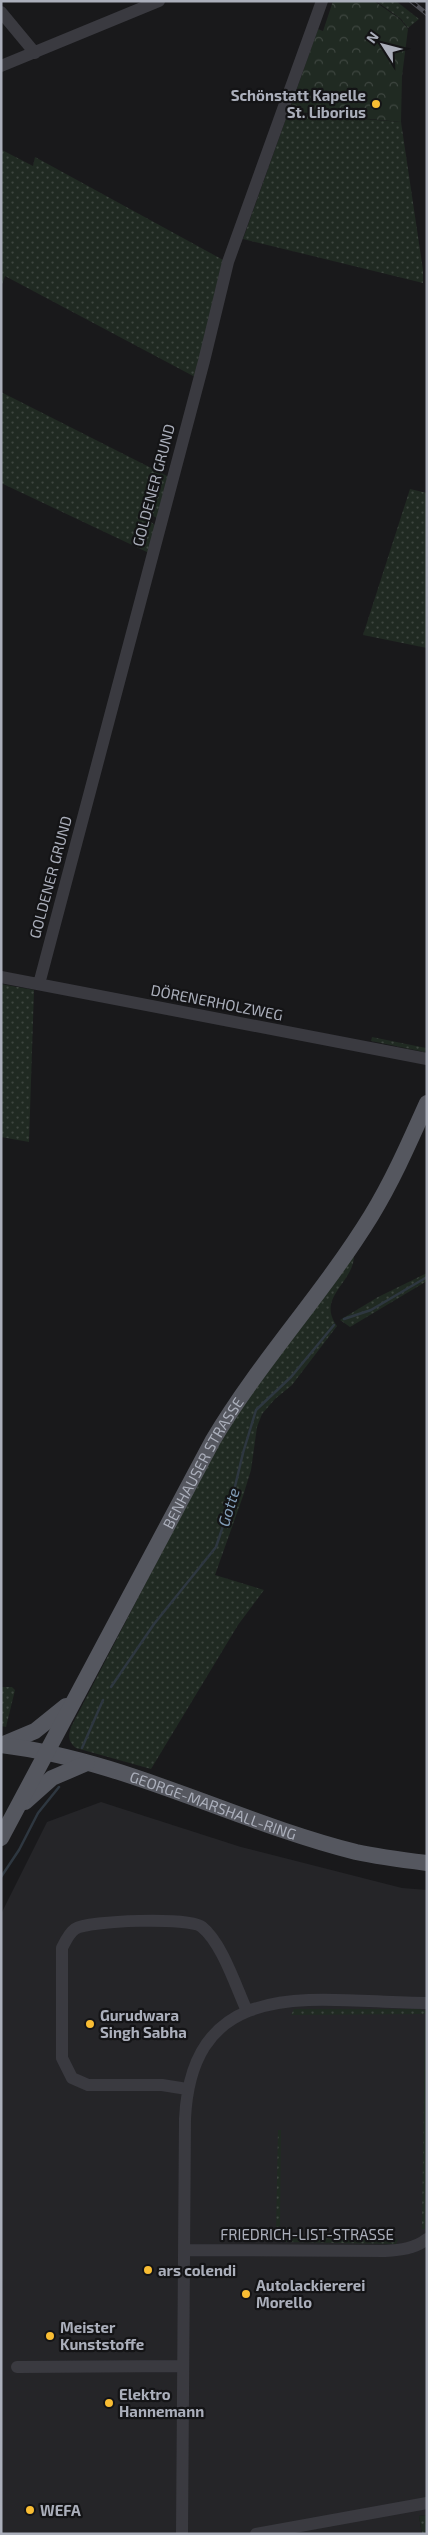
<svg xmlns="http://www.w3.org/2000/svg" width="428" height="2535" font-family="'Exo 2',sans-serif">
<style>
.built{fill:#252528}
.grass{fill:url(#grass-dots)}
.forest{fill:url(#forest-crowns)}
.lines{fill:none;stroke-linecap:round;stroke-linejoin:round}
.stream{stroke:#2e3740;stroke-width:2.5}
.minor{stroke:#3a3a40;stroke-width:12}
.major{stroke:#55575f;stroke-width:16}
.rail-casing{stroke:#4d4e55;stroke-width:4.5}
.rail{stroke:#141416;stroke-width:2.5;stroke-dasharray:8;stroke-linecap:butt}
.poi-dot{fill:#f9bd33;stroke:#141416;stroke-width:2}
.labels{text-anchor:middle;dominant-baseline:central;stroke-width:4.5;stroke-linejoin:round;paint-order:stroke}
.poi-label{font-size:15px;font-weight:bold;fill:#abafbb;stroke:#141416;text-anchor:start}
.street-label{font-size:15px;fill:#abafbb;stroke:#141416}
.water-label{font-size:16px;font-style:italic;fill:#819cb7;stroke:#141416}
</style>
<defs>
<pattern id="grass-dots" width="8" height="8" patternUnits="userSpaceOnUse" patternTransform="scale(1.25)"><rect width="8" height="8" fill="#202a22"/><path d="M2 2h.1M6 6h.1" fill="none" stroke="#3e4640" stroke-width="1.8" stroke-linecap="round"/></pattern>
<pattern id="forest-crowns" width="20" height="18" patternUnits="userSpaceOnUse" patternTransform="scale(1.25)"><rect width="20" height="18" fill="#202a22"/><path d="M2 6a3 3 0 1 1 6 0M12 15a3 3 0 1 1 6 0" fill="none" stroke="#3e4640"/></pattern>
</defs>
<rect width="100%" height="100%" fill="#19191b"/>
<path class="built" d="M101,1802L241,1847L402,1888L427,1890V2515L419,2516L422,2534H1V1914L47,1822Z"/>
<path class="grass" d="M376,1H396L419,19L408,28L401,19Z
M288,113L401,122L423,270V283L243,239Z
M2,150L33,166L35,157L225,261L195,377L5,276L1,287Z
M1,392L169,477L157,518L147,513L145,517L156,526L149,553L1,483Z
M410,489L427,493V648L363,635Z
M1,984L34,990L29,1142L1,1137Z
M372,1037L426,1048L425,1052L371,1041Z
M354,1252C357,1282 315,1296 337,1326L292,1385L275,1399L262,1414L257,1427L251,1470L243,1496L215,1575L264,1590L238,1625L151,1769L76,1748C68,1741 68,1737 71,1727L219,1442L244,1399Z
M427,1273V1281L350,1327L340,1320L378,1297Z
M1,1687H12L15,1690L6,1727L1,1726Z
M294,2009H418L426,2011V2014L291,2015Z
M425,2019H427L425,2229H422Z
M278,2130H281L280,2226L288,2238L398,2239L396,2244L284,2242L276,2228Z
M427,2515V2534H422L419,2516Z"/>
<path class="forest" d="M333,1H374L400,19L408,29L402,76L401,122L289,111L318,29L323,31Z"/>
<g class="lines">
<path class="stream" d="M344,1319L371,1310L427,1277
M111,1687L154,1624L216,1547L232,1499L243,1453L256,1410L291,1377L334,1325
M82,1748L103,1700
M1,1877L19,1850L38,1813L59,1787"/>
<path class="minor" d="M1,12L35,53
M1,66L159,1
M1,977L427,1059
M39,984L204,361L228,262L322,1
M187,2089L162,2085H88L72,2078L62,2058V1948C65,1942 69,1933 75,1929C88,1920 191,1917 202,1927C222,1943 236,1987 247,2011
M184,2250L385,2251C400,2250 414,2249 427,2239
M17,2367L183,2366
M182,2534L185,2119C192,1969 322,2003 427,2003
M256,2534L427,2503"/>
<g class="major">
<path d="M4,1744L35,1731L66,1706"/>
<path id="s1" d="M1,1745C125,1760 236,1822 356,1852C379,1857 403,1860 427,1863"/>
<path d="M25,1802L52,1778L87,1763"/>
<path id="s2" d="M1,1838L213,1440C260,1361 323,1294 371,1216C393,1180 410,1141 427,1103"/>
</g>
<g class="rail-casing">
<path id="rail" d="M411,1L427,14"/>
</g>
<use href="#rail" class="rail"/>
</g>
<g class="poi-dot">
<circle cx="376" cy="104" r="5"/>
<circle cx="90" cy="2024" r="5"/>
<circle cx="148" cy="2270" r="5"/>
<circle cx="246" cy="2294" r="5"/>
<circle cx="50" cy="2336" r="5"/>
<circle cx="109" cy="2403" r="5"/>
<circle cx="30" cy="2510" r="5"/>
</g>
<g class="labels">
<g class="poi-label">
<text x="366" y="95" text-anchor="end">Schönstatt Kapelle<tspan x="366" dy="17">St. Liborius</tspan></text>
<text x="100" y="2015">Gurudwara<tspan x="100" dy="17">Singh Sabha</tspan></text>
<text x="158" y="2270">ars colendi</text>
<text x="256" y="2285">Autolackiererei<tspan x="256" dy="17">Morello</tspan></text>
<text x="60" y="2327">Meister<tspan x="60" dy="17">Kunststoffe</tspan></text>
<text x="119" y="2394">Elektro<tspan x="119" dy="17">Hannemann</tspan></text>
<text x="40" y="2510">WEFA</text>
</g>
<g class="street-label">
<text transform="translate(153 485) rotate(-75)">GOLDENER GRUND</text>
<text transform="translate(50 877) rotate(-75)">GOLDENER GRUND</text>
<text transform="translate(217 1002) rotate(11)">DÖRENERHOLZWEG</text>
<text stroke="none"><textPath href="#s2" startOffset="426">BENHAUSER STRASSE</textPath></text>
<text stroke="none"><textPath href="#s1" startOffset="221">GEORGE-MARSHALL-RING</textPath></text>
<text x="307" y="2234">FRIEDRICH-LIST-STRASSE</text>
</g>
<g class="water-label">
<text transform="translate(228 1507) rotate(-73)">Gotte</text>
</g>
</g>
<rect width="428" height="2535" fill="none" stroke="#abafbb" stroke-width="5"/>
<g transform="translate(383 45) rotate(306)" stroke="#141416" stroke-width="4" paint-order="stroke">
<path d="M0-4L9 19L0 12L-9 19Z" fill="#abafbb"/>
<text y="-8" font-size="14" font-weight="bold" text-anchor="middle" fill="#abafbb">N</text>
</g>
</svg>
